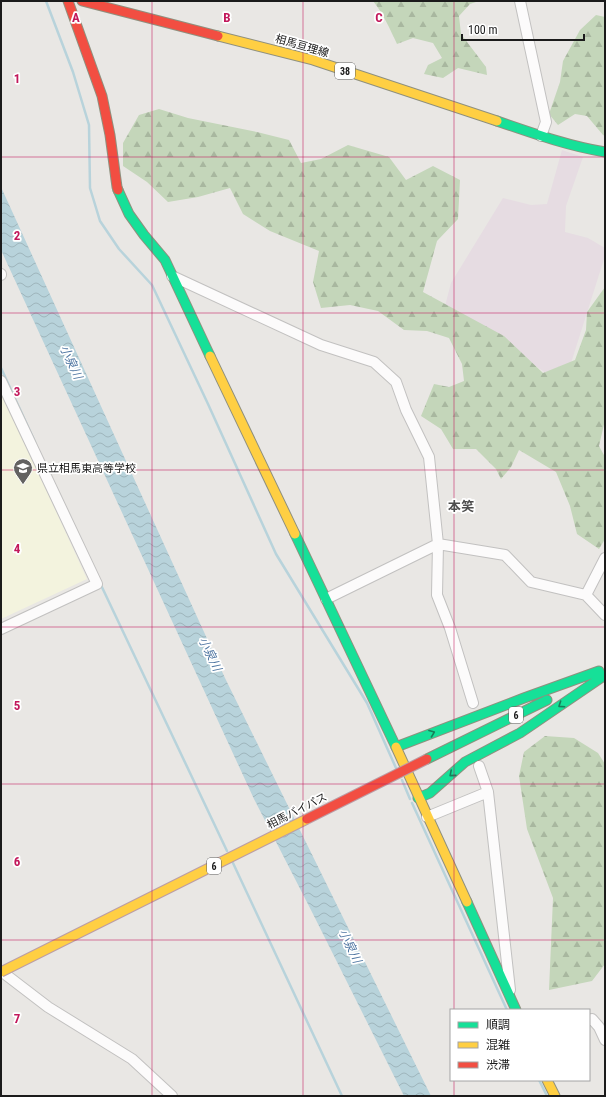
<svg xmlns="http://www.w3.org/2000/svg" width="606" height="1097" font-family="'Roboto Condensed','Noto Sans JP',sans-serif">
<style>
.industrial{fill:#e6dce2}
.education{fill:#f3f3de}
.forest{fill:url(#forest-firs)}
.water{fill:url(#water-waves)}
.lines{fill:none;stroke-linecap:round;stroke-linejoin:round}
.stream{stroke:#b8d3db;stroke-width:2.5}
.street-casing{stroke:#c2c1c0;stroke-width:12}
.fast-casing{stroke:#8f907e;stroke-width:11}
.slow-casing{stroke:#8f907e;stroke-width:11}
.jam-casing{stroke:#8f907e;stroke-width:11}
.street{stroke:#fcfbfb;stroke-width:10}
.fast{stroke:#16e098;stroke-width:9}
.slow{stroke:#ffcf43;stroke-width:9}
.jam{stroke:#f24e42;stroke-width:9}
.slow-bridge-casing{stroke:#bb9da5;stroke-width:11;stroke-linecap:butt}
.jam-bridge-casing{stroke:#bb9da5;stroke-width:11;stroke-linecap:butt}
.slow-bridge{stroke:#ffcf43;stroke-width:9}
.jam-bridge{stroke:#f24e42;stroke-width:9}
.oneway{stroke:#187e5a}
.grid{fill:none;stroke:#c2185b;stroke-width:1;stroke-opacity:0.55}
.labels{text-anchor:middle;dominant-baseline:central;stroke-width:3.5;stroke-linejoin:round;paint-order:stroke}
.shield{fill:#fff;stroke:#5f5f5f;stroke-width:1}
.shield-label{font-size:10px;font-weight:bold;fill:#1b1b1b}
.street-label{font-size:11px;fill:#1b1b1b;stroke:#fff}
.poi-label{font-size:11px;fill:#1b1b1b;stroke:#fff;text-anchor:start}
.water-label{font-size:12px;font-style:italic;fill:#4f76a2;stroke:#fff}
.quarter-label{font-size:13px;font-weight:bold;fill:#4e4e4e;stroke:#fff}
.grid-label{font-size:13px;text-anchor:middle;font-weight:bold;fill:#c2185b;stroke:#fff;stroke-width:3.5;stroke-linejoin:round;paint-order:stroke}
</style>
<defs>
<pattern id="forest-firs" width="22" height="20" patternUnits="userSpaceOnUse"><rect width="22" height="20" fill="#c4d6ba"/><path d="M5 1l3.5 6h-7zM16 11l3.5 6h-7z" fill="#a8b79f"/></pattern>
<pattern id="water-waves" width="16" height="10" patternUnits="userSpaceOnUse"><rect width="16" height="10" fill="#b8d3db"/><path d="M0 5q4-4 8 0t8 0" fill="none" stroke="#9eb5bb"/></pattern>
</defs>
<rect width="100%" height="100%" fill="#e9e7e4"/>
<path class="industrial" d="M562,150L583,157L566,206L565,232L588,238L605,248V256L564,385L445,306L451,283L503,198L531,205L547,204Z"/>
<path class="education" d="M1,391L87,579L1,619Z"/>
<path class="forest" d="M373,1H479L470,4L459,16L461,34L486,67L487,75L458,68L443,78L424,74L428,65L442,58L433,43L413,38L397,44C390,29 383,13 373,1Z
M596,15L605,17V136L603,135L587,116L575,114L558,125L549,114L560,82L563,61L580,30Z
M159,109L188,118L257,132L289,140L301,163L321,159L348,145L389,157L406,180L433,166L460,180L458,219L437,241L423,292L504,336L543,373L575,360L586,330L587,312L605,287V420L599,446L605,457V539L599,549L577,534L570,506L556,472L519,450L511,467L501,479L496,469L476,449H453L441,429L421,416L434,384L449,387L464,381L462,364L449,338L427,331L404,330L378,311L350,305L321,308L313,282L319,251L270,231L243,214L230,188L198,197L168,202L147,182L123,166V143L139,115Z
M545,736L574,738L598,753L605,764V964L592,981L549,990L553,898L527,829L519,776L524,752Z"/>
<path class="water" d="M1,187L225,678L431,1096H404L313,914L254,799L1,250Z"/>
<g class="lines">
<path class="stream" d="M46,1L73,72L89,125L90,188L100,221L119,249L152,285L208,404L276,554L367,703L396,768
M1,368L35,442
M100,583L227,851
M402,780L410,799
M412,803L507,1010
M233,863L342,1096
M539,1080L547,1096"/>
<g class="street-casing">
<path id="street" d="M520,1L546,122L541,136
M1,275V274
M172,276L321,345L374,362L396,382L406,410L429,457L438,544L437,595L450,628L473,703
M1,381L97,584L1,629
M586,595L605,558
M326,599L438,544L505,555L531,582L586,595L605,615
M479,766L488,792L510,990
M427,817L488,792
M1,971L48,1007L132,1059L172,1096
M589,1020L592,1019L599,1027L605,1040"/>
</g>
<g class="fast-casing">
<path id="fast" d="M497,121C532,133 568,146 605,152
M118,190L129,214L144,235L165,260L210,356
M295,534L396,747
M396,747L524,698L599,671
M427,759L547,700
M418,798L430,793L465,762L520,733L605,675
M467,902L516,1010"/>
</g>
<g class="slow-casing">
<path id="slow" d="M218,36L313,60L497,121
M210,356L295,534
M396,747L467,902
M547,1080L555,1096"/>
</g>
<g class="jam-casing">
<path id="jam" d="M68,1L102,96L110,135L117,187L118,190
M82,1L218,36"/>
</g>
<use href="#street" class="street"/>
<use href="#fast" class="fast"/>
<use href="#slow" class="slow"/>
<use href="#jam" class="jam"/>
<g class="slow-bridge-casing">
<path id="slow-bridge" d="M1,972L307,819"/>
</g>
<g class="jam-bridge-casing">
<path id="jam-bridge" d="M307,819L427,759"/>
</g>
<use href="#slow-bridge" class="slow-bridge"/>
<use href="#jam-bridge" class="jam-bridge"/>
</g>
<defs><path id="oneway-chevron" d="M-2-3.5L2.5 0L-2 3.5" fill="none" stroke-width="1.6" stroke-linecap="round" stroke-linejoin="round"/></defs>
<g class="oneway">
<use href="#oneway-chevron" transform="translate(561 705) rotate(146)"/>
<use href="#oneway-chevron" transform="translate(432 733) rotate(-21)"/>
<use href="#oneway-chevron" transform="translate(452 774) rotate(139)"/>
</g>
<path class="grid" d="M152,1V1096M303,1V1096M454,1V1010M1,157H605M1,313H605M1,470H605M1,627H605M1,784H605M1,940H605M454,1080V1096"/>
<defs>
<g id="school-pin" transform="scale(1)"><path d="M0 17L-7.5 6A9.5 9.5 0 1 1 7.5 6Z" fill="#636261" stroke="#fff"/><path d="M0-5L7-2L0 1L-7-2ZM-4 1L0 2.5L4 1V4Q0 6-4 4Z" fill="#fff"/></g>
</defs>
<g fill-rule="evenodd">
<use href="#school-pin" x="23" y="468"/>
</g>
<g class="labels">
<g class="shield">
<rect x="335" y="63" width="20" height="16" rx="3"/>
<rect x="509" y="707" width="14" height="16" rx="3"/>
<rect x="207" y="858" width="14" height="16" rx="3"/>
</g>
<g class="shield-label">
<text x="345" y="71">38</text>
<text x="516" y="715">6</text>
<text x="214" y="866">6</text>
</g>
<g class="street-label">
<text transform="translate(302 46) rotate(16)">相馬亘理線</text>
<text transform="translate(297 811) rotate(-27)">相馬バイパス</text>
</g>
<g class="poi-label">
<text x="37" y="468">県立相馬東高等学校</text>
</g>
<g class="water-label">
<text transform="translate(71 362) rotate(65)">小泉川</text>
<text transform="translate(210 654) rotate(64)">小泉川</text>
<text transform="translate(350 946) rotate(64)">小泉川</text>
</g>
<g class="quarter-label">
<text x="461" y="506">本笑</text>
</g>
</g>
<g class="grid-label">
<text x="76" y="22">A</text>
<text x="227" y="22">B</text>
<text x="379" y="22">C</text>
<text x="17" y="83">1</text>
<text x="17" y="240">2</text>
<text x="17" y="396">3</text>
<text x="17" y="553">4</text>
<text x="17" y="710">5</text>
<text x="17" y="866">6</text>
<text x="17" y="1023">7</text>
</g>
<rect width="606" height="1097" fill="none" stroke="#1b1b1b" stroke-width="4"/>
<rect x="450" y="1009" width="140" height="72" fill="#ffffff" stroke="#a4a4a4"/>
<rect x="458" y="1022" width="20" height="6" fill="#16e098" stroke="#a4a4a4"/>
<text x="486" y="1029" font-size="12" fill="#1b1b1b">順調</text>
<rect x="458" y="1042" width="20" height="6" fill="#ffcf43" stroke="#a4a4a4"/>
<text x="486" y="1049" font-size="12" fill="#1b1b1b">混雑</text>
<rect x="458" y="1062" width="20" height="6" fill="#f24e42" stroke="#a4a4a4"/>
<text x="486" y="1069" font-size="12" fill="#1b1b1b">渋滞</text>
<path d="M462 34v6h122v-6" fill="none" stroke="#1b1b1b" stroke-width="2"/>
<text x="468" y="34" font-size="12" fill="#1b1b1b" stroke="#ffffff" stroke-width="3" paint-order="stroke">100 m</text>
</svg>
